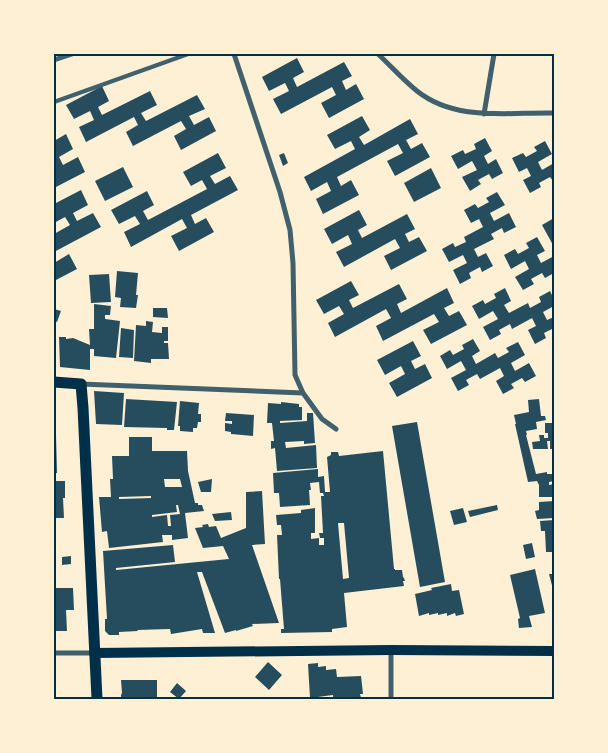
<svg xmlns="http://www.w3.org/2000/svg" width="608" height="753" font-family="'IBM Plex Sans',sans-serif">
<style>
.building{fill:#264d5e;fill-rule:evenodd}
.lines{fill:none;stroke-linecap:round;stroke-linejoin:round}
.service{stroke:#3f606c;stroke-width:4}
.minor{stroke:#3f606c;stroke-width:5}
.secondary{stroke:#003049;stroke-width:10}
.primary{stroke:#003049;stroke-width:11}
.neatline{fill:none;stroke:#003049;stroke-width:2}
</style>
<rect width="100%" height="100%" fill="#fdf0d5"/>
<path class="building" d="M297,58L304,72L293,78L297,87L344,62L352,76L342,81L346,90L356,84L364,99L329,118L321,103L336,95L332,87L281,114L273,99L289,91L285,83L269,91L262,77Z
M102,86L109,101L98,107L102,115L150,91L157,105L141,113L146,121L197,95L205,109L189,116L194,125L209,117L216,131L181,150L174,136L186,129L181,121L133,146L126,132L138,125L134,117L86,142L79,127L94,120L90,111L74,119L66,105Z
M362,116L370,130L359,137L364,145L410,119L418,134L406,140L411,149L422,143L430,157L395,176L387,161L403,153L398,144L337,177L341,186L351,180L359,195L323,214L316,199L331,191L327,182L311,191L304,177L355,149L351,141L335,149L327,135Z
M66,134L73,149L59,157L63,165L78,157L85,172L54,188V141Z
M485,138L492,151L484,156L488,164L496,159L503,173L492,179L489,174L478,180L481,184L470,191L462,177L477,170L472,161L458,169L451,156L463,150L465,154L476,149L474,144Z
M545,141L552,154L538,162L542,170L554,163V181H553L550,177L539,183L541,187L530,193L523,180L531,176L527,168L519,172L512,158L523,153L526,157L537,151L534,147Z
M218,153L226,168L210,176L215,184L230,176L238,190L191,215L195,224L206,218L214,232L179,251L171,236L187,228L182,219L131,247L124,232L140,224L135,216L119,224L111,210L147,191L154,205L143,211L148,220L207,189L202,180L191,186L183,172Z
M284,153L288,163L283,166L279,155Z
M123,167L133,187L105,201L95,181Z
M431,168L441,188L414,202L404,183Z
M81,190L88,205L73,213L77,221L93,213L101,227L54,252V234L70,225L65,217L54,223V204Z
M497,192L505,205L490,213L494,221L509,213L516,227L504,233L502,228L491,234L494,239L474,249L478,257L486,253L493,266L482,272L480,267L469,273L471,278L460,284L453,270L467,263L463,255L449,262L442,249L453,243L455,247L466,242L464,237L483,227L479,219L471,223L464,210L475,204L478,208L489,202L486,198Z
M359,210L367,225L358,230L362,238L407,214L415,229L405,234L409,242L419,237L427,251L391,270L384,256L400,248L395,239L344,267L336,252L352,244L348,235L332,244L324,229Z
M554,218V244L553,245L542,225Z
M537,237L545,251L537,255L541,263L554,256V273L545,278L542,273L531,279L534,284L523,290L515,277L529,269L525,261L511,269L504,255L515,249L518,254L529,248L526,243Z
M69,254L77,269L54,281V263Z
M117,271L138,273L136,295H138L136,308L120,307L121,298L115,297Z
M109,274L111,302L91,303L89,275Z
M351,281L359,295L349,300L353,308L399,284L407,299L397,304L401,313L447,288L454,303L444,308L449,316L459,311L467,325L431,344L423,330L439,322L434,314L383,341L376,326L391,318L386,309L335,337L328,323L344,314L339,306L324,314L316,300Z
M505,288L511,301L504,305L509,313L528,303L530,308L541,302L539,297L550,291L554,299V306L543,312L547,320L554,317V328L544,333L546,338L535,344L528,330L536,326L532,318L512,329L510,324L499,330L501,334L490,340L483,327L498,319L493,311L479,319L472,306L483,300L485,304L496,298L494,294Z
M94,304L111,306L110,315H105V319L120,321L116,358L94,356V349H90V370L60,367L59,337H66V339L73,338L90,345L89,329H94Z
M153,308H167L168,318L153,317Z
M54,309L61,311L57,322L54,321Z
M146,321L153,322L152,332L162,333V327H168V341H164V343H168L169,359H151V363L134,361L136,325L146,326Z
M121,328L134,330L133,358L119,357Z
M473,339L480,351L472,356L476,364L495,353L498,358L509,352L506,348L518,342L525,355L511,363L515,371L529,363L536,376L525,382L522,378L511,384L514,388L503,394L496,381L504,376L500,368L480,379L477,374L466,380L469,385L458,391L451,378L466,370L461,361L447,369L440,356L450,350L453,355L464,349L462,345Z
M413,341L421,356L411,361L415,369L425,364L432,378L397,397L389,383L405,374L401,366L385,375L377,360Z
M94,391L124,393L122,425L96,424Z
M126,399L177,402L174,430H167V428L124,427Z
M539,399L541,416H545L546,420L536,422L537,429L526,431L527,435H526L536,474L547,472V474H554V481L549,482V485L554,484V497H539V485L537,481L528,482L515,424H516L514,415L529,412L528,400Z
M180,401L199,403L198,414H201V422H198L197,428H193V432L180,431V426H178Z
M281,402L299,404V407H302V420L280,421V423L307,421V413H313L315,443L304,444V441L285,442L286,448L316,445L317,468L277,471L275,448L271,449V441H274L272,423H267L268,403L281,404Z
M226,413L254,415L253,436L231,434V432L225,431V423L232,424V421H225Z
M417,422L445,582L420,587L392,426Z
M545,423H554V449H550V441H547L548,449H533L532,442L540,441L539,435H544V438H548V433H545Z
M54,435H56L57,473H54Z
M129,437H152V451H187L188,471L195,503H198V505H202L204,511L185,513L188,538L172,540V535H162L163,542L109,548L107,531L102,532L99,497H111L110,479H113L112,456H129ZM164,479H180L182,487H165ZM151,496V498L119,499V497ZM176,505H178L180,514L170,515L171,526H168L167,515L152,517V515L177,512Z
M383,451L394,569H395V570H402L403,577L404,578L405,581H403L404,586L344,593L347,627L332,629V632L281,633V629H284L280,579H279L277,535H282L281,525H277L276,515L301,513V510L315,508V533H311V539L319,538V545H324V538H320L319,533H323L321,496H324L323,493H320L319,482L310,483L311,490H309L310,505L280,507L279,493H274L273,473L318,469V477L324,476L325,492H330L327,457L331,455V452H338L339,456ZM338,523H344L349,578L343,579Z
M212,479L211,492H201L198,482Z
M54,481H65V498H63L64,518H54Z
M262,491L265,544L252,545L279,623L252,624L253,626L236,631V630L225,633L202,572H197L215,633H203L202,629L171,634L170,629L137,630L138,631L119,632V635H109L105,631V619H107L103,551L173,545L175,562L116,568V570L229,559L223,546L203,548L195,528L203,527L202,525L208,524L209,527L216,526L221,538L246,528V492Z
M554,501V518L537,519L535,511L539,510V502Z
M497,505L498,510L470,517L468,511Z
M463,508L467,522L454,525L450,511Z
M231,512L232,520L215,521L212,514Z
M554,520V552H546L545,531H541L540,521Z
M532,543L535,557L526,559L523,545Z
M71,556V564L62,565V557Z
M535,569L545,613L529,616L532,627L519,628L518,619L520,618L510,575Z
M549,574H554V593Z
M451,584L452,591L459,590L464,614L456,616L455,613L447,616V613L438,615V613L429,615V613L419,616L415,594L432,590L431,588Z
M54,588H73L74,610H66L67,631H54Z
M268,662L282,675L269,690L255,677Z
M318,663V667L326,666V670L336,669L337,677L361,676L363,694H360L361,698L333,699V695L310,698L308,664Z
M121,680H157V699H121V695L122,693Z
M177,683L186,691L179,699L170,692Z"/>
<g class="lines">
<path class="service" d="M54,102L188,54"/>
<path class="minor" d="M234,54L280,192L290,230L293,263L295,375L303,393
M378,54C391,66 403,80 417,91C456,122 508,112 554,113
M54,60L72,54
M484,114L494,54
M81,384L303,393L322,419L336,429
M391,650V699
M54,653H94"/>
<path class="secondary" d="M94,653L391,650L554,651"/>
<path class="primary" d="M54,382L81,384L83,408L97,699"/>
</g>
<rect width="608" height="753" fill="none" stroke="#fdf0d5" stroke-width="110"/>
<rect x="55" y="55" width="498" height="643" class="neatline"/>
</svg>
